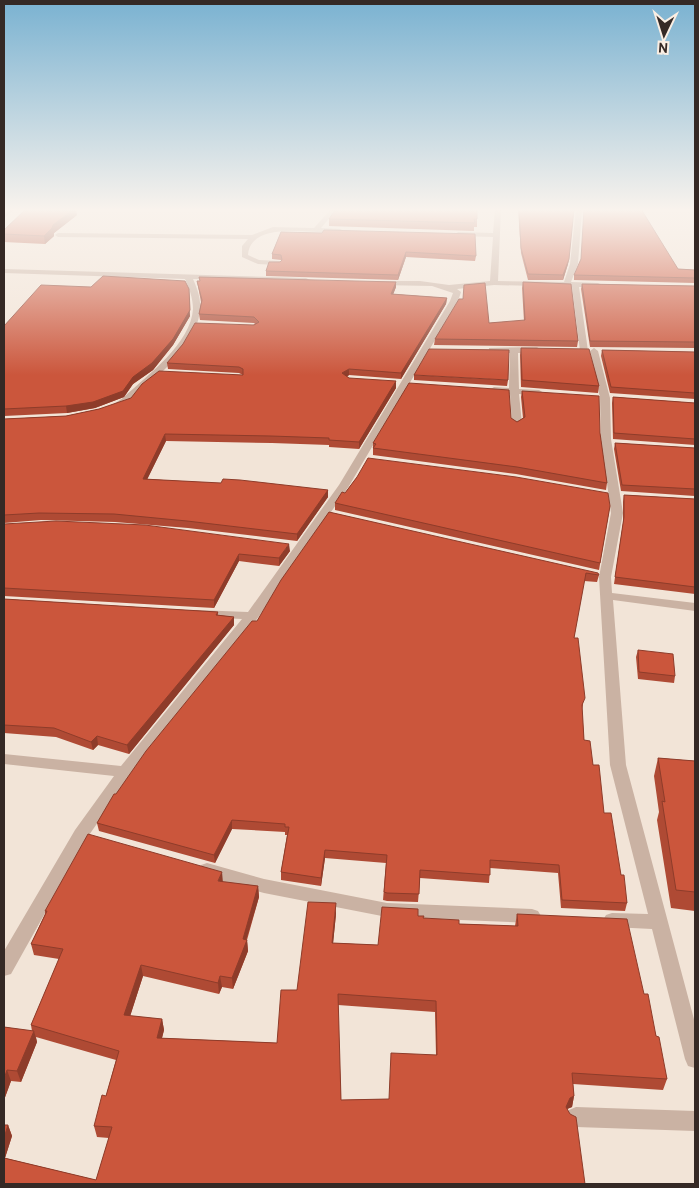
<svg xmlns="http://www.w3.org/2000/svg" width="699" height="1188" font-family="Overpass,sans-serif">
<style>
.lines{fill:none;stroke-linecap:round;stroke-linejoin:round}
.street{fill:#cab2a3;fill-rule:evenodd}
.wall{fill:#af4a34;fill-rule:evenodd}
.shaded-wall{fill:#8e3c2a}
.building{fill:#cb563c;stroke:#8e3c2a;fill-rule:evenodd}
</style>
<rect width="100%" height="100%" fill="#f2e4d7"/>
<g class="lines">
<path class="street" d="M8,209H15L4,218V213Z
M331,209H337L321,228L340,229L342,230V232C317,236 251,218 248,255L259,260L280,261V265H277L258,264L242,257V246L248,239L58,237L55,235L58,233L252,235L273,227L314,228Z
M495,209H501L498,281L564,282L570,264L576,209H582L578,264L571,282L598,283L602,285L598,287H579L588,351L584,354L580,351L572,287L494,285L457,289L461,292L458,301L349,486L257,619L130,776L87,838L11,974L4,976V951L75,830L114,776L4,764V754L121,766L242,619L201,617L196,616L195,613L196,610L248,612L339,485L450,301L453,293L432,286L379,285L375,283L379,281H420L449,285L490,281L493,237L458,236L455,234L458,232L493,233Z
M4,269L306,278L310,280L306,282L193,279C197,288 201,298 200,309C199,338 166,370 145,387C135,395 130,404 117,408L112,405C116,402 121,400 125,396C148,375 191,343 193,309C193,298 189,288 185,279L4,273Z
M489,348L537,347L541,350L537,353H518L519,389L539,390L544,393L539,396L519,394L522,424L520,426H514L512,424L510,394L494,393L489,390L494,387L509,388L510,353L489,352Z
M594,348L598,351L610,398L611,439L623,513L611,577L612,593L695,603V611L613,600L626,765L695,1023V1068L688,1066L685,1059L652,929L612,927L606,925L603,920L606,915L612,913L648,914L610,765L599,577L611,513L601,439L600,398L590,351Z
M207,863L264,879L387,903L532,909L538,911L541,916L538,921L532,923L387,917L264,893L201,875L199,870L201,865Z
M576,1107L695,1111V1131L576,1127L569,1124L565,1117L569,1110Z"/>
</g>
<path class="wall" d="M518,209H574L568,264L563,280H528L521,253Z
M77,215L54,233V236L45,244L4,242V230Z
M329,219H477V227H474V231L329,226Z
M281,232L476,256L475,261L406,257L398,280L266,276V271L281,261V260L272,259V254Z
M678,269L695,270V283L574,280V275Z
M197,281L396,282V287L393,294L447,298L446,304L401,379L349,375L347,377L349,378L396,388L359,449L329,447V445L272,443L166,441L147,479L328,490V497L297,541L188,528L115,522L41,520L4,523V419L66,416L99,409L243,375L239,373L168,369L167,363L255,324L254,323L200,320L199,314L201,302Z
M523,282L578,341L577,347L434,345L435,339L489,323L524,321L522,288Z
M582,284L695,286V348L590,347L581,289Z
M190,316L173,345L153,370L133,384L124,397L95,408L67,413L4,416V417V326Z
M521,348L599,386L598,393L521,387L520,355Z
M602,350L695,352V399L610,393L601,356Z
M414,375L508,380L507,386L414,380Z
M522,391L600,433L607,483L606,490L516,474L373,455V443L511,418L517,422L523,418L521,397Z
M613,397L695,403V445L613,439L612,403Z
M615,443L695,448V496L621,491L614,449Z
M357,477L610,506L599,570L335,510V503L345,493Z
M624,495L695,499V594L614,584L623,523V502Z
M329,512L599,575L597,582L584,581L574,638L583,705L582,709L584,740L593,765L604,813L621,875L627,903L625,911L561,908L558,873L490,868L489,883L420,878L418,902L387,901L383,900L386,863L325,858L321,886L281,880V872L287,835H285V832L232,829L215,863L99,831L97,823L116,794L257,621Z
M4,524L290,551L279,566L239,561L214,608L4,596Z
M4,599L218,612V615L234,617V625L129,754L98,745L93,750L56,737L4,733Z
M638,650L675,676L674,683L638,679L636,657Z
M658,758L695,761V911L671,908L657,820L659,812L654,776Z
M223,882L258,886L259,897L247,940L248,951L233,989L222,987L219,994L143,976L130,1016L162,1019L164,1030L162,1038L277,1043L297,990L336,914L333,943L378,945L418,916L423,918L459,924L515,926L517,914L644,994L656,1036L667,1079L663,1090L573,1084L574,1096L572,1107L567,1109L585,1184H4V1125H8L12,1136L5,1158L96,1180L109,1138L97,1137L94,1126L106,1096L116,1060L36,1037L37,1042L21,1082L11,1081L4,1100V1027L32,1031L31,1025L59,959L34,955L31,944L45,914V911ZM338,1005L435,1012L436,1055L389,1099L341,1100Z"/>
<path class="shaded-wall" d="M74,209H76L77,215L54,233V236L45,244L44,236L53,225Z
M406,252V257L398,280V275Z
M569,259L568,264L563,280V275Z
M396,282V287L391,300V294Z
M189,289L190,316L173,345L153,370L133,384L124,397L95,408L67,413L66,406Z
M447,298L446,304L401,379V373Z
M349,369V375L342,379V373Z
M396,381V388L359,449V442Z
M165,434L166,441L144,486L143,479Z
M328,490V497L297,541V534Z
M289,544L290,551L279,566V558Z
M239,554V561L214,608V600Z
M234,617V625L129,754L127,745Z
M97,736L98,745L93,750L91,742Z
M232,820V829L215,863L214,855Z
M325,850V858L321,886V878Z
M222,872L223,883L218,881Z
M258,886L259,897L244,947L247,940L248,951L233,989L232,978Z
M336,903V914L332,954V943Z
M141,965L143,976L127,1026L124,1015Z
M220,976L222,987L219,994L218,983Z
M162,1019L164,1030L159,1049L157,1038Z
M34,1031L37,1042L21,1082L17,1071Z
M7,1070L11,1081L4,1100V1079Z
M574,1096L572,1107L567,1109L566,1107L570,1098Z
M8,1125L12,1136L4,1161V1138Z"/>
<path class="building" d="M26,209H74L53,225L52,228L44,236L4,234V230Z
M336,209H477V219H474L475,223L329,219Z
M519,209H574L569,259L563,275L528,274L521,248Z
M584,209H641L678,269L695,270V278L574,275L581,259Z
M324,230L475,234L476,256L406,252L398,275L266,271L269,262H280L282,260L281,255L272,254L281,232L322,233Z
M103,276L185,281L189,289L190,310L173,339L152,363L133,377L123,391L93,402L66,406L4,409V326L41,285L91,287Z
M199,277L396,282L391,294L447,298L401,373L349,369L342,373L349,378L396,381L359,442L329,440V438L271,436L165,434L143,479L221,483L223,479L240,480L328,490L297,534L187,521L114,514L39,513L4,515V419L66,416L99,409L131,398L142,384L159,371L243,375V369L239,367L167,363L183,344L195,323L254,325L259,322L254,317L199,314L202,300L197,281H200Z
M523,282L571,284L578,341L435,339L459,299H463L464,285L485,283L489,323L525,320Z
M582,284L695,286V342L590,341Z
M521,348L589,349L599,386L522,380Z
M429,349L509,350L508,380L414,375Z
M602,350L695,352V393L611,387Z
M409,383L509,390L511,418L517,422L525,417L522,391L599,396L600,433L607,483L517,467L373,448L376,444L373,443Z
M613,397L695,403V439L614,433Z
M615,443L695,448V489L622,485Z
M368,458L516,477L608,493L610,506L600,563L335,503L342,492L345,493L357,477Z
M624,495L695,499V587L615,577L624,517Z
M329,512L598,573L599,575L586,573L574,638H578L585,698L582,705L584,740L590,741L593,765H599L604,813H611L621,875H624L627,903L562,900L559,865L490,860V875L420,870L419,894L387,893L384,892L387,855L325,850L321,878L281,872L289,827H285V824L232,820L214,855L97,823L114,794H116L146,751L252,621H257L281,580Z
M56,521L145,525L289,544L279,558L239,554L214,600L4,588V524Z
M4,599L218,612L216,615L234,617L127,745L97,736L91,742L54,728L4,725Z
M638,650L673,654L675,676L639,672Z
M658,758L695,761V892L676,890L662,801L665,802Z
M88,834L222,872L218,881L258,886L243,939L247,940L232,978L220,976L218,983L141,965L124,1015L162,1019L157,1038L277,1043L281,990H297L308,902L336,903L332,943L378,945L382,907L418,909V916H424L423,918L459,920V924L518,926L517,914L627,919L644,994H648L656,1036L659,1037L667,1079L572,1073L574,1096L570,1098L566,1107L570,1114L576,1117L585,1184H4V1158L96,1180L112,1127L94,1126L102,1095L106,1096L119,1051L31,1025L63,949L31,944L47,911H45ZM338,994L436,1001L437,1055L391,1053L389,1099L341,1100Z
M4,1027L34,1031L17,1071L7,1070L4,1079Z
M4,1125H8L4,1138Z"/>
<linearGradient id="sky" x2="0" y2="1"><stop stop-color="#7ab2d1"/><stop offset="0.56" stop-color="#f9f3ed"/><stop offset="1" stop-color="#f9f3ed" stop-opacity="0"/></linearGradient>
<rect width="699" height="375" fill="url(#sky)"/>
<rect width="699" height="1188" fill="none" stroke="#352925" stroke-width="10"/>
<g transform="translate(664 35) rotate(184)" stroke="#faeee3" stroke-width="4" paint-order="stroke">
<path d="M0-4L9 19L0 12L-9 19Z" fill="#352925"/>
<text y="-8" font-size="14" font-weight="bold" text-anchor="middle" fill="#352925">N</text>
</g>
</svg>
